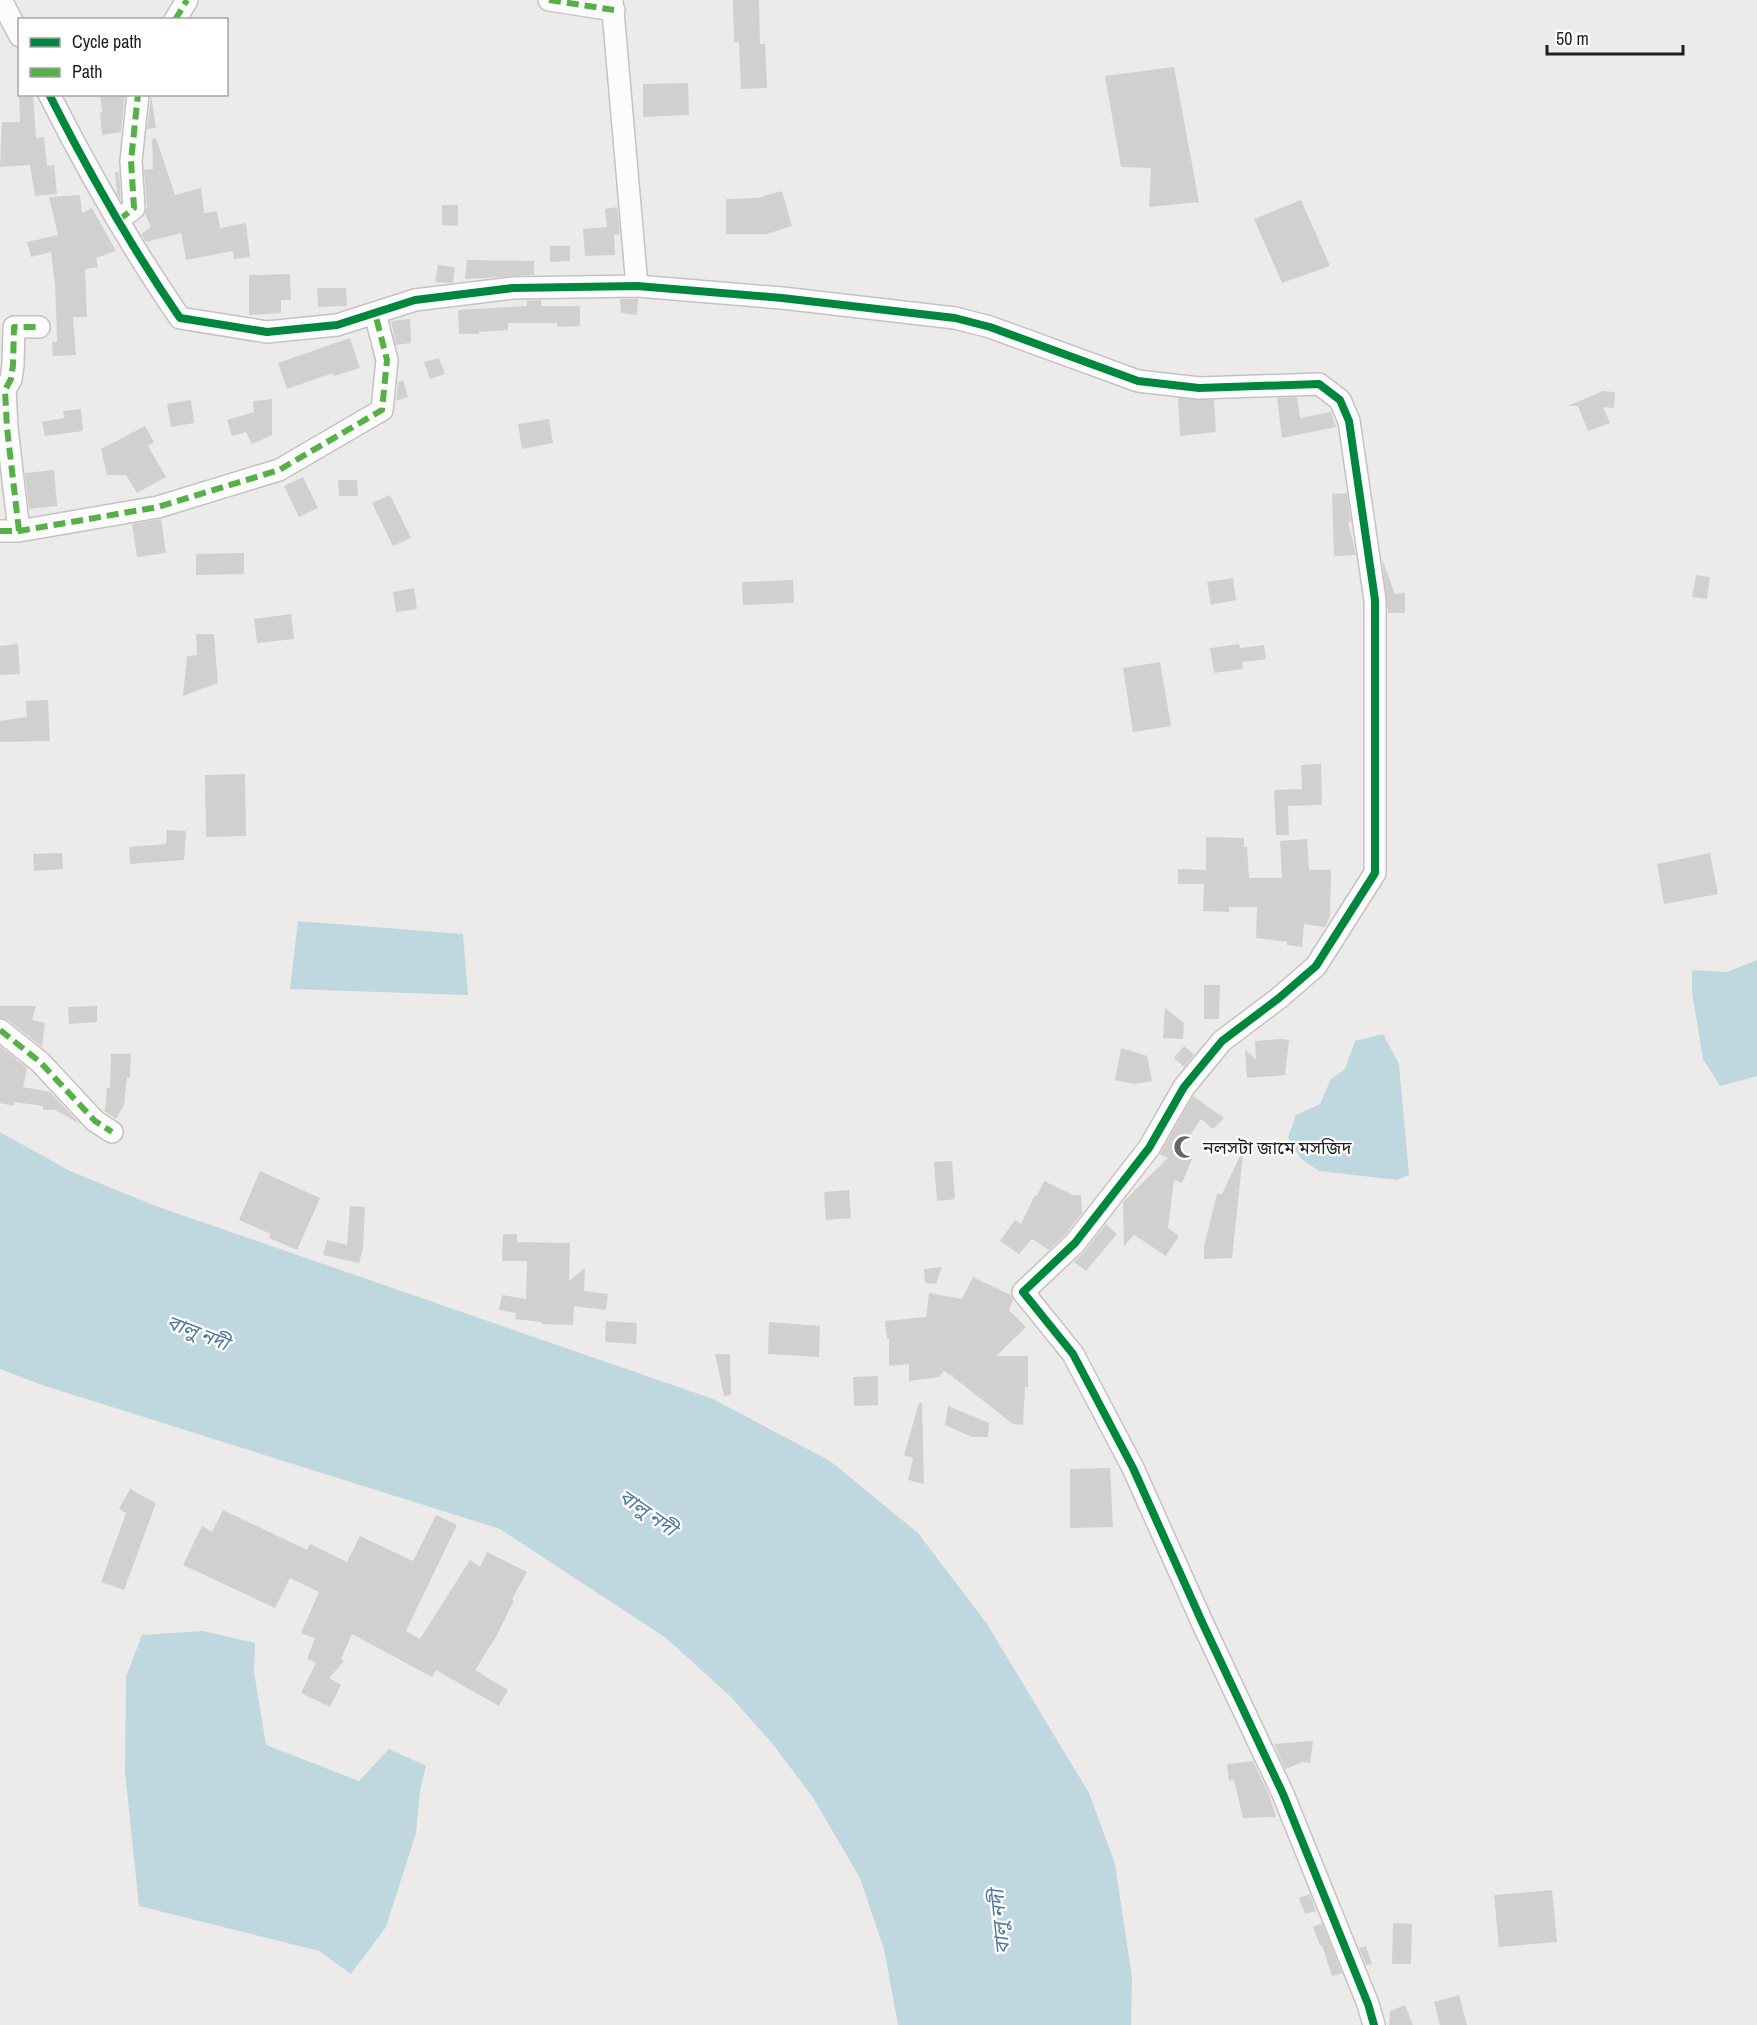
<svg xmlns="http://www.w3.org/2000/svg" width="1757" height="2025" font-family="'Archivo Narrow','Noto Sans Bengali',sans-serif">
<style>
.water{fill:#bfd7de}
.building{fill:#d2d0ce}
.lines{fill:none;stroke-linecap:round;stroke-linejoin:round}
.minor-casing{stroke:#c4c3c2;stroke-width:24}
.minor{stroke:#fcfcfc;stroke-width:21}
.quiet{stroke:#55b145;stroke-width:6;stroke-dasharray:12 6;stroke-linecap:butt}
.cycleway-casing{stroke:#fff;stroke-width:11}
.cycleway{stroke:#00873e;stroke-width:8}
.labels{text-anchor:middle;dominant-baseline:central;stroke-width:4.5;stroke-linejoin:round;paint-order:stroke}
.poi-label{font-size:18px;fill:#1f1f1f;stroke:#fff;text-anchor:start}
.water-label{font-size:20px;font-style:italic;fill:#5079a0;stroke:#fff}
</style>
<rect width="100%" height="100%" fill="#edebe9"/>
<path class="water" d="M298,921L463,934L468,995L290,989Z
M1757,960V1076L1720,1086L1703,1059L1692,993V970L1727,972Z
M1383,1034L1399,1064L1409,1175L1397,1180L1319,1171L1300,1158L1288,1137L1296,1115L1320,1104L1331,1079L1345,1069L1355,1041Z
M0,1132L70,1171L153,1205L713,1399L830,1461L918,1533L987,1624L1089,1793L1115,1864L1132,1978L1131,2025H898L884,1949L860,1878L812,1796L771,1742L731,1697L666,1638L500,1529L45,1386L0,1369Z
M203,1631L255,1643L254,1672L266,1745L359,1781L389,1749L426,1766L420,1791L416,1833L386,1927L351,1974L319,1951L139,1906L125,1772L126,1677L142,1635Z"/>
<path class="building" d="M733,0H759L760,44H765L767,88L741,89L739,42H734Z
M1174,67L1199,202L1149,207L1151,168L1121,167L1105,76Z
M688,83L689,115L643,117V84Z
M19,94H33L36,138L44,137L47,166L54,165L57,194L35,196L30,165L0,167L2,122H20Z
M100,94H125L121,132L102,135L100,112H102Z
M151,94L156,128L147,129L151,95Z
M156,138L175,195L201,188L204,213L217,211L220,228L246,223L250,257L234,259L233,251L186,260L181,233L146,242L141,234L151,227L145,214L147,207L144,170L153,169L152,139Z
M115,172H119L121,200L117,194Z
M782,191L792,226L767,234H726V199L758,198Z
M80,195L82,213L92,208L116,251L96,258L98,267L85,269L87,317H73L76,355L53,356L52,342H57V338L55,285L51,252L31,257L27,242L58,235L49,197Z
M1301,200L1330,266L1282,283L1254,219Z
M442,205H458V226L442,225Z
M617,207L620,234L614,235L615,255L585,256L583,229L607,227L605,209Z
M550,246H570V261L550,262Z
M467,260L534,261V275L465,279Z
M438,265L455,267L453,283L435,282Z
M290,274L291,300H281V313L249,315V275Z
M317,288H346L347,306L318,307Z
M620,299H638L637,315L621,313Z
M541,300V306H580V326L557,327V323H508V330L479,332V334H459L458,310L527,306V301Z
M410,319L411,343L396,345L391,321Z
M350,338L360,368L334,376L333,373L287,389L278,363Z
M439,358L445,374L430,379L424,362Z
M403,380L408,397L396,401L398,382Z
M1603,391L1615,392L1614,408L1603,407L1610,423L1588,431L1578,406H1568Z
M1297,397L1300,418L1331,412L1336,427L1282,438L1277,398Z
M1178,398L1214,400L1216,432L1180,436Z
M272,399V435L252,444L246,432L232,436L227,420L254,412L253,401Z
M191,400L194,423L171,427L167,404Z
M81,409L83,431L45,436L42,422L64,418L63,411Z
M549,419L553,443L522,449L518,424Z
M145,426L154,442L148,446L166,477L137,493L126,475H107L101,449Z
M54,470L57,506L29,509L25,473Z
M303,477L318,508L299,517L284,486Z
M338,480H357L358,496H339Z
M1347,493L1351,522H1348L1356,555L1334,556L1332,494Z
M390,495L411,538L393,546L372,503Z
M161,519L166,553L137,557L132,524Z
M244,553V574L196,575V554Z
M1382,559L1395,594L1405,593V613H1388Z
M1696,575L1710,577L1707,599L1692,597Z
M1233,578L1236,600L1211,605L1207,582Z
M793,580L794,603L743,605L742,582Z
M414,588L417,609L396,612L393,592Z
M291,614L294,639L257,643L254,619Z
M196,634H214L218,683L183,696L187,656L197,655Z
M18,644L20,674L0,675V646Z
M1239,644L1240,648L1264,645L1266,659L1242,662L1243,669L1214,673L1210,648Z
M1160,662L1171,726L1133,732L1123,668Z
M48,700L50,741L0,742V721L27,717L26,701Z
M1321,764L1322,805L1288,806L1289,835H1276L1274,790L1302,789L1301,765Z
M245,774L246,836L206,837L205,775Z
M167,830L186,831L184,860L130,864L129,847L166,844Z
M1206,837L1244,838V847H1247L1249,878H1282L1280,841L1307,839L1309,870H1331L1330,916L1325,927L1304,924L1302,947L1287,945V942L1256,938L1257,907H1229V912L1203,911L1204,884H1178V869L1206,870Z
M62,853L63,869L34,871L33,854Z
M1710,853L1718,894L1664,904L1657,864Z
M1204,985H1220L1219,1019H1204Z
M0,1006H36L32,1020L45,1023L42,1047L8,1020L0,1018Z
M97,1006V1022L69,1024L68,1007Z
M1165,1008L1184,1023L1183,1039L1163,1038Z
M1281,1039L1289,1040L1285,1075L1247,1078L1245,1050L1256,1059L1255,1041Z
M0,1046L27,1068L23,1087L50,1092L80,1124L55,1110H43V1106L14,1102V1106L0,1103Z
M1184,1046L1194,1055L1184,1067L1174,1058Z
M1121,1048L1147,1056L1152,1081L1134,1084L1115,1080Z
M111,1054H131L130,1078H127L124,1105L116,1119L101,1109L105,1111L107,1088H110Z
M1193,1096L1224,1118L1213,1129L1201,1119L1177,1154L1193,1157L1182,1183L1174,1180L1168,1228L1179,1236L1166,1256L1134,1235L1124,1246L1123,1202L1168,1158L1160,1154Z
M1241,1154L1243,1155L1232,1258L1204,1259V1246L1217,1194H1222Z
M952,1161L955,1199L937,1201L934,1162Z
M260,1171L320,1198L297,1250L269,1238L271,1234L239,1220Z
M1044,1181L1073,1195H1081L1082,1213L1066,1234L1049,1250L1032,1239L1019,1254L1000,1241L1015,1220L1021,1224L1035,1195L1037,1196Z
M849,1190L851,1218L826,1220L824,1192Z
M350,1206L365,1207L363,1249L359,1263L323,1255L327,1240L347,1245Z
M1106,1224L1117,1234L1086,1271L1074,1262L1085,1251Z
M503,1234H517V1242L570,1243L569,1281L585,1268L584,1291L608,1294L606,1310L574,1306L573,1325L541,1324L542,1322L515,1319L516,1313L499,1310L502,1295L526,1299L527,1261H502Z
M942,1267L936,1284L925,1283L924,1269Z
M973,1277L1011,1295L1013,1300L1009,1310L1026,1327L996,1356H1028V1387H1025L1023,1425L1013,1424L953,1377V1375H950L944,1371L939,1377L909,1381V1364L889,1366V1338H887L885,1321L926,1317L929,1293L962,1299Z
M606,1321L637,1323L636,1344L605,1342Z
M769,1322L820,1326L819,1357L768,1354Z
M715,1354H730L731,1395L724,1396Z
M878,1376V1405L854,1406L853,1377Z
M919,1403H922L924,1484L908,1480L913,1458L904,1455Z
M948,1406L989,1423L988,1437H972L945,1425Z
M1110,1468L1113,1527L1070,1528V1469Z
M130,1489L156,1503L124,1590L101,1582L126,1513L119,1509Z
M223,1510L307,1550L310,1544L347,1562L360,1536L413,1561L436,1515L457,1525L406,1631L420,1639L470,1560L480,1567L487,1552L527,1572L512,1599L514,1600L496,1637L475,1670L508,1690L499,1706L436,1670L432,1677L352,1634L341,1659L344,1661L329,1678L341,1685L330,1707L301,1693L316,1663L307,1659L315,1638L301,1633L319,1592L290,1578L275,1608L183,1565L202,1526L212,1532Z
M1313,1741L1310,1763L1303,1762L1285,1769L1274,1744Z
M1253,1761L1270,1797L1276,1817L1243,1818L1234,1780L1229,1781L1227,1764Z
M1552,1890L1557,1942L1499,1947L1494,1895Z
M1310,1894L1316,1911L1305,1914L1299,1898Z
M1322,1923L1342,1973L1332,1976L1322,1945L1320,1946L1313,1927Z
M1393,1923L1412,1924L1411,1964H1392Z
M1366,1946L1372,1964L1366,1965L1359,1948Z
M1459,1995L1467,2025H1440L1434,2002Z
M1405,2005L1413,2025H1389L1390,2011Z"/>
<g class="lines">
<g class="minor-casing">
<path id="minor" d="M1,0L20,36
M549,0L614,10
M612,0L637,286
M175,20L187,0
M49,94C88,171 131,247 180,318L267,332L337,325L415,300L513,288L637,286L782,298L955,318L990,327L1138,381L1199,388L1319,384L1340,400L1349,421L1375,600V873L1316,966L1279,998L1222,1041L1184,1087L1149,1148L1075,1243L1023,1292L1073,1354L1133,1468L1202,1622L1283,1794L1368,2004L1374,2025
M119,220L134,208L131,161L138,94
M0,531H19L158,507L279,470L382,410L387,360L375,313
M19,531L7,428L5,390L11,379L13,365L14,327H39
M0,1030L40,1062L95,1121L112,1132"/>
</g>
<use href="#minor" class="minor"/>
<path class="quiet" d="M549,0L614,10
M175,20L187,0
M119,220L134,208L131,161L138,94
M0,531H19L158,507L279,470L382,410L387,360L375,313
M19,531L7,428L5,390L11,379L13,365L14,327H39
M0,1030L40,1062L95,1121L112,1132"/>
<g class="cycleway-casing">
<path id="cycleway" d="M49,94C88,171 131,247 180,318L267,332L337,325L415,300L513,288L637,286L782,298L955,318L990,327L1138,381L1199,388L1319,384L1340,400L1349,421L1375,600V873L1316,966L1279,998L1222,1041L1184,1087L1149,1148L1075,1243L1023,1292L1073,1354L1133,1468L1202,1622L1283,1794L1368,2004L1374,2025"/>
</g>
<use href="#cycleway" class="cycleway"/>
</g>
<defs>
<g id="mosque-bare" transform="scale(1.8)"><path d="M3.5-4.9A6 6 0 1 0 3.5 4.9A5 5 0 1 1 3.5-4.9Z" fill="#676666" stroke="#fff" stroke-width="2.5" paint-order="stroke"/></g>
</defs>
<g fill-rule="evenodd">
<use href="#mosque-bare" x="1185" y="1147"/>
</g>
<g class="labels">
<g class="poi-label">
<text x="1203" y="1147">নলসটা জামে মসজিদ</text>
</g>
<g class="water-label">
<text transform="translate(198 1332) rotate(21)">বালু নদী</text>
<text transform="translate(648 1512) rotate(35)">বালু নদী</text>
<text transform="translate(999 1922) rotate(-96)">বালু নদী</text>
</g>
</g>
<rect x="18" y="18" width="210" height="78" fill="#ffffff" stroke="#a5a5a5" stroke-width="1.5"/>
<rect x="30" y="38" width="30" height="9" fill="#00873e" stroke="#a5a5a5" stroke-width="1.5"/>
<text x="72" y="48" font-size="18" fill="#1f1f1f">Cycle path</text>
<rect x="30" y="68" width="30" height="9" fill="#55b145" stroke="#a5a5a5" stroke-width="1.5"/>
<text x="72" y="78" font-size="18" fill="#1f1f1f">Path</text>
<path d="M1547 45v9h136v-9" fill="none" stroke="#1f1f1f" stroke-width="3"/>
<text x="1556" y="45" font-size="18" fill="#1f1f1f" stroke="#ffffff" stroke-width="4.5" paint-order="stroke">50 m</text>
</svg>
